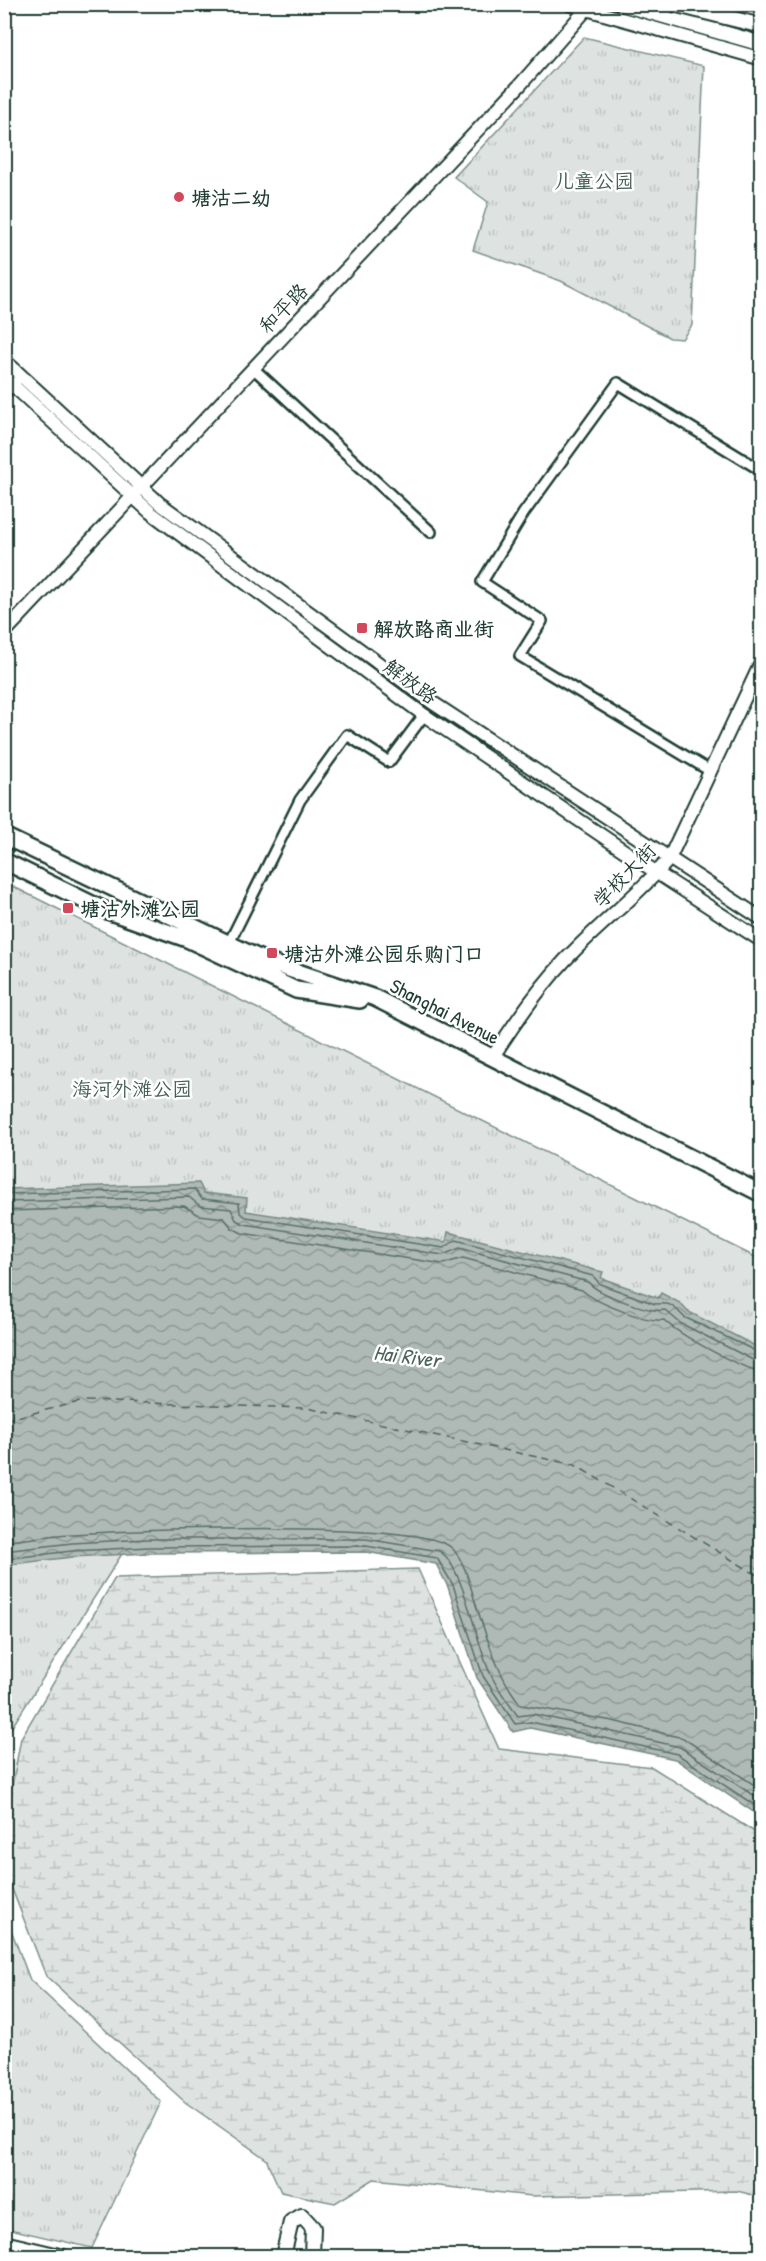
<svg xmlns="http://www.w3.org/2000/svg" width="766" height="2261" font-family="'Patrick Hand','LXGW WenKai TC',sans-serif">
<style>
.wetland{fill:url(#wetland-marsh);stroke:#7e908b;stroke-width:1.5}
.park{fill:url(#park-tufts);stroke:#7e908b;stroke-width:1.5}
.water{fill:url(#water-waves);stroke:#758883;stroke-width:1.5}
.lines{fill:none;stroke-linecap:round;stroke-linejoin:round}
.shore{stroke:#596f68;stroke-width:1.5}
.ferry{stroke:#4a625b;stroke-width:1.5;stroke-dasharray:8 6;stroke-linecap:butt}
.minor-casing{stroke:#1f3d34;stroke-width:14}
.tertiary-casing{stroke:#1f3d34;stroke-width:16}
.secondary-casing{stroke:#1f3d34;stroke-width:18}
.primary-casing{stroke:#1f3d34;stroke-width:20}
.minor{stroke:#fff;stroke-width:9}
.tertiary{stroke:#fff;stroke-width:12}
.secondary{stroke:#fff;stroke-width:14}
.primary{stroke:#fff;stroke-width:15}
.secondary-bridge-casing{stroke:#1f3d34;stroke-width:18;stroke-linecap:butt}
.secondary-bridge{stroke:#fff;stroke-width:14}
.poi-dot{fill:#d1495b;stroke:#fff;stroke-width:2}
.labels{text-anchor:middle;dominant-baseline:central;stroke-width:5;stroke-linejoin:round;paint-order:stroke}
.park-label{font-size:20px;fill:#455e57;stroke:#fff}
.poi-label{font-size:20px;font-weight:bold;fill:#1f3d34;stroke:#fff;text-anchor:start}
.street-label{font-size:20px;fill:#1f3d34;stroke:#fff}
.water-label{font-size:21px;font-style:italic;fill:#4a625b;stroke:#fff}
</style>
<defs>
<pattern id="wetland-marsh" width="20" height="14" patternUnits="userSpaceOnUse" patternTransform="scale(1.5)"><rect width="20" height="14" fill="#dee3e2"/><path d="M1 5h8M5 5V1M11 12h8M15 12V8" fill="none" stroke="#bec4c2"/></pattern>
<pattern id="park-tufts" width="24" height="20" patternUnits="userSpaceOnUse" patternTransform="scale(1.5)"><rect width="24" height="20" fill="#dee3e2"/><path d="M3 7l-1-3M5 7V3M7 7l1-3M15 17l-1-3M17 17v-4M19 17l1-3" fill="none" stroke="#bec4c2"/></pattern>
<pattern id="water-waves" width="16" height="10" patternUnits="userSpaceOnUse" patternTransform="scale(1.5)"><rect width="16" height="10" fill="#afbab7"/><path d="M0 5q4-4 8 0t8 0" fill="none" stroke="#8e9896"/></pattern>
</defs>
<rect width="100%" height="100%" fill="#fff"/>
<filter id="ink" filterUnits="userSpaceOnUse"><feTurbulence type="fractalNoise" baseFrequency=".0167" numOctaves="2"/><feDisplacementMap in="SourceGraphic" scale="12" xChannelSelector="R" yChannelSelector="G"/><feConvolveMatrix kernelMatrix="1 2 1 2 8 2 1 2 1" color-interpolation-filters="sRGB"/></filter>
<g filter="url(#ink)">
<path class="wetland" d="M418,1569L499,1749L652,1767L761,1836V2197L737,2191L532,2196L374,2179L335,2203L281,2192L266,2159L185,2102L46,1976L5,1871V1824L21,1738L115,1578Z"/>
<path class="park" d="M584,37L704,66L692,325L682,339L670,338L561,281L473,250L488,202L454,177Z
M4,882L761,1260V1396L5,1220Z
M5,1546H127L5,1738Z
M4,1911L30,1980L161,2102L92,2248L5,2228Z"/>
<path class="water" d="M199,1183L204,1193L247,1198L246,1211L446,1242L448,1232L603,1272L601,1278L658,1298L661,1293L680,1303L687,1311L761,1349V1817L675,1759L530,1728L513,1732L477,1678L448,1587L436,1564L366,1552L149,1553L72,1557L5,1565V1189Z"/>
<g class="lines">
<path class="shore" d="M4,1194L194,1189L202,1199L239,1203L240,1213L246,1217L444,1248L456,1240L593,1276L600,1284L655,1304C672,1303 672,1305 684,1317L762,1354
M4,1202L189,1197L200,1206L231,1209L236,1220L244,1224L443,1255L460,1248L588,1282C598,1294 649,1313 665,1310L680,1323L753,1360L762,1362
M4,1211L184,1206L199,1215L224,1218L232,1228L242,1233L443,1264L463,1258L582,1290C596,1303 645,1322 664,1320C678,1334 742,1370 762,1371
M4,1542C27,1539 50,1535 72,1534C128,1531 422,1518 452,1548C467,1564 471,1591 478,1611C489,1644 499,1678 521,1705L613,1721L683,1738L762,1790
M4,1551L72,1543L148,1539H366L439,1551C463,1563 477,1647 490,1673C497,1688 508,1703 518,1716L533,1714L680,1747L762,1801
M4,1559L72,1551L149,1547L366,1546L437,1558L453,1585L483,1676L515,1724L531,1722L677,1754L762,1810"/>
<path class="ferry" d="M4,1420L84,1401L307,1408L575,1465L762,1578"/>
<g class="minor-casing">
<path id="minor" d="M253,368L431,532
M4,394L16,382
M710,771L520,656L542,621L482,582L523,514L618,383L762,471
M229,943L300,800L347,735L389,762L424,715"/>
</g>
<g class="tertiary-casing">
<path id="tertiary" d="M569,4L762,59
M4,360L159,503L433,703L762,919
M4,377L150,512L424,715L657,873L762,941
M4,633L520,85L591,4
M492,1058C516,1021 544,980 576,949C607,918 641,892 669,859L762,661
M4,2242L64,2256
M4,2255L9,2256"/>
</g>
<g class="secondary-casing">
<path id="secondary" d="M622,4L762,44
M283,2256L291,2222L302,2216L313,2228L312,2256"/>
</g>
<g class="primary-casing">
<path id="primary" d="M4,836L265,961L375,998L762,1194
M4,861L102,909L187,939L296,990L360,1000"/>
</g>
<use href="#minor" class="minor"/>
<use href="#tertiary" class="tertiary"/>
<use href="#secondary" class="secondary"/>
<use href="#primary" class="primary"/>
<g class="secondary-bridge-casing">
<path id="secondary-bridge" d="M673,4L762,26"/>
</g>
<use href="#secondary-bridge" class="secondary-bridge"/>
</g>
</g>
<g class="poi-dot">
<circle cx="179" cy="197" r="6"/>
<rect x="356" y="622" width="12" height="12" rx="3"/>
<rect x="62" y="902" width="12" height="12" rx="3"/>
<rect x="266" y="947" width="12" height="12" rx="3"/>
</g>
<g class="labels">
<g class="park-label">
<text x="594" y="180">儿童公园</text>
<text x="132" y="1088">海河外滩公园</text>
</g>
<g class="poi-label">
<text x="191" y="197">塘沽二幼</text>
<text x="374" y="628">解放路商业街</text>
<text x="80" y="908">塘沽外滩公园</text>
<text x="284" y="953">塘沽外滩公园乐购门口</text>
</g>
<g class="street-label">
<text transform="translate(283 308) rotate(-46)">和平路</text>
<text transform="translate(411 681) rotate(36)">解放路</text>
<text transform="translate(624 875) rotate(-46)">学校大街</text>
<text transform="translate(445 1011) rotate(27)">Shanghai Avenue</text>
</g>
<g class="water-label">
<text transform="translate(407 1356) rotate(7)">Hai River</text>
</g>
</g>
<rect width="766" height="2261" fill="none" stroke="#fff" stroke-width="24"/>
<rect x="12" y="12" width="742" height="2237" fill="none" stroke="#1f3d34" stroke-width="2" filter="url(#ink)"/>
</svg>
